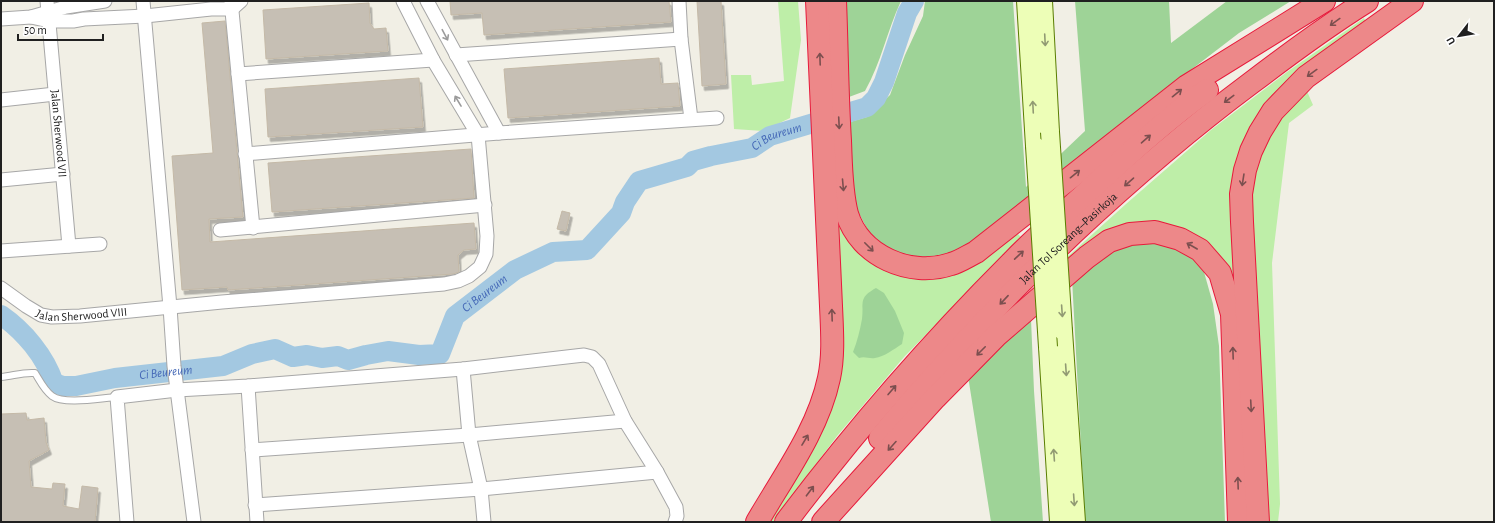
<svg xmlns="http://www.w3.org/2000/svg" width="1495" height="523" font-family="'Alegreya Sans',sans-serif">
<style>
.grass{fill:#beeea8}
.forest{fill:#9ed397}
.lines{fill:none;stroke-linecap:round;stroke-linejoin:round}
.river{stroke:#a3c8e1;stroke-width:20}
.building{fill:#c6bfb4;stroke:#c4b9a7;filter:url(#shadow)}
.service-casing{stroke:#a7a7a7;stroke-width:8}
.minor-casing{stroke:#a7a7a7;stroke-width:15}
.secondary-casing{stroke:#597d00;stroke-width:20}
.motorway-casing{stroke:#e71a3b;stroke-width:24}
.service{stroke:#fff;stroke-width:6}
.minor{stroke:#fff;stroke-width:13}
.secondary{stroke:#edfeb7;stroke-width:18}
.motorway{stroke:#ed8889;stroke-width:22}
.secondary-bridge-casing{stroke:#597d00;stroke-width:20;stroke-linecap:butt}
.secondary-bridge{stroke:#edfeb7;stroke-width:18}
.oneway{stroke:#7c4f4f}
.oneway2{stroke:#9b9b9b}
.oneway3{stroke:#919a73}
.labels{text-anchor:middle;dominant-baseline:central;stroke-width:3;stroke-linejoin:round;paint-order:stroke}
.street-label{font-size:12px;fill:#202020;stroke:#fff}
.water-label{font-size:13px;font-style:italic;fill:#4569b7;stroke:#fff}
</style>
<defs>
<filter id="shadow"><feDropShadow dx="2.5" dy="4.5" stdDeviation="0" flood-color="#0004"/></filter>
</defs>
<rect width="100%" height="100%" fill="#f1efe5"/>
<path class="grass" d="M778,1H798L801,40L790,118L763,131L734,129L731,75H751L752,85L784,81Z
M1364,18L1367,24L1251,129L1237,159L1233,204L1239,323L1202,241L1068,263L1065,259L1126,204L1211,130L1287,72Z
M1306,89L1313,105L1289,123L1272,263L1280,504L1278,522H1266L1248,186L1267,129Z
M831,205L851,240L876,266L904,277L927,278L1016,232L1021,237L904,357L837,436L773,522H764L836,376Z"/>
<path class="forest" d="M844,1H901C887,31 881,63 865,91L849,97Z
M925,1H1013L1026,187L1085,131L1075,1H1169L1171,43L1227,1H1291L1239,33L1132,115L956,255L935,258L901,257L872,238L854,204L850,153V122L867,117L890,95L905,55L923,16Z
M1148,237L1186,251L1204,272L1213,304L1219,346L1225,522H1085L1072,278L1097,256Z
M876,288L884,293L895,311L904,333L902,344C894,349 884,357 875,358C869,359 865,356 859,358L853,352C857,342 860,330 862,319C864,302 858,298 876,288Z
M1031,319L1034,391L1043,522H991L968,376Z"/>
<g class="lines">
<path class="river" id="s1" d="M1,315C24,331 45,356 54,383L63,386H76L115,378L223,366L252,354L275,349L293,357L307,355L322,358L338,356L348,360L366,355L388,351L419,355L440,354L455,316L515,270L553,252L587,250L621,213L625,202L639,181L687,167L693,161L711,156L752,148L770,136L867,107L876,98L884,82L907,13L914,1"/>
</g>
<path class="building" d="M450,1H669L671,22L484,35L482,13L451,15Z
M697,1H721L726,84L702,86Z
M369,3L370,23L374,29L386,28L388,51L266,59L263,10Z
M225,21L243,217L209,219L210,242L474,223L476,249L464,250L458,255L459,272L453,274L228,290L227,287L182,290L172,156L213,153L202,23Z
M659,58L661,84L678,83L680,106L508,118L504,69Z
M419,78L423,127L268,137L265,89Z
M471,149L474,198L272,212L268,163Z
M562,211L570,213L566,231L557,229Z
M26,413L27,420L44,418L46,442L49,450L29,461L31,487L52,489L53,483L65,484L63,506L79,509L82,486L98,488L95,522H1V414Z"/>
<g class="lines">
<g class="service-casing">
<path id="service" d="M1,377C13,376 22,372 35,373C40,381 44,390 52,396C64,405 101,398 117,397"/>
</g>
<g class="minor-casing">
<g id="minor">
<path id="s2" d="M47,1L69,246"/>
<path d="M143,1L170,307L174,366L194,522"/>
<path d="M231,1L253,228"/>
<path d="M427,1L499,133"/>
<path d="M679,1L681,39L691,119"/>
<path d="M31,17L49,21H73L84,19L145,16L211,9H232L241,1"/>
<path d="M1,19L31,17L66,7L105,1"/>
<path d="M456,55L681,39"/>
<path d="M238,74L433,60"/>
<path d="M1,100L55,94"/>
<path d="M245,154L499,133L717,118"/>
<path d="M1,180L63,174"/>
<path d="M220,230L485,205"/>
<path d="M1,251L100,244"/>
<path id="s3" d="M1,288L26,306L41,315L52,317L80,316L222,302L444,284L458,281L469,276L480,267L486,254L487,236L478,135L433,60L403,1"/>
<path d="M463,369L469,435L481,489L484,522"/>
<path d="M248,386L257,522"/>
<path d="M252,450L469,435L625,421"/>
<path d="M255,505L481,489L657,472"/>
<path d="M127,522L117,397L177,390L248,386L463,369L584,355L592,357L599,364L625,421L657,472L676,507L677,516L675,522"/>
</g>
</g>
<g class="secondary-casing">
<path id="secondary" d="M1026,1L1035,146
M1043,1L1050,132
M1063,331L1076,522
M1048,347L1059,522"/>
</g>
<g class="motorway-casing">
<g id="motorway">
<path d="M835,1C837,48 837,94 840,141C841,165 841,191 847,214C860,256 910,278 951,264C959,262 968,256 976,252L1187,86L1324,1"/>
<path id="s4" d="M880,438C925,384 972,331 1022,281C1038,265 1056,250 1072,234C1130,180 1188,130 1251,83C1289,54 1327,26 1367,1"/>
<path d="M757,522C783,477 818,430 829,378C834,355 832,330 831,306L817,1"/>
<path d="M786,522C856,429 931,343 1013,261C1033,240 1055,222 1075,203C1118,164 1160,124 1207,90"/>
<path d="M823,522L935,398L996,336L1087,257L1109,241L1130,234L1155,232L1180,239L1200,250L1220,273L1232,314L1239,522"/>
<path d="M1258,522L1242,222L1241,194L1245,170L1251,151L1260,132L1273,111L1306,77L1412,1"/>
</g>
</g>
<use href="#service" class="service"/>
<use href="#minor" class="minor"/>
<use href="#secondary" class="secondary"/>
<use href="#motorway" class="motorway"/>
<g class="secondary-bridge-casing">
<path id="secondary-bridge" d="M1050,132L1063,331
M1035,146L1048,347"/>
</g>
<use href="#secondary-bridge" class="secondary-bridge"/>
</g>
<defs><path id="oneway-shaft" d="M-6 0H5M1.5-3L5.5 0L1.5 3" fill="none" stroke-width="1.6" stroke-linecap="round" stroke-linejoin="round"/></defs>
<g class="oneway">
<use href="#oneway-shaft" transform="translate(1335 22) rotate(144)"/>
<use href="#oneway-shaft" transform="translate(820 59) rotate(-92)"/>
<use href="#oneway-shaft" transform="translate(1312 73) rotate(144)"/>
<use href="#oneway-shaft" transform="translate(1177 93) rotate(-39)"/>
<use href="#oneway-shaft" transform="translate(1229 99) rotate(143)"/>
<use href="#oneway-shaft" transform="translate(839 123) rotate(87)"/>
<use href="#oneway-shaft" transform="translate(1146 139) rotate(-41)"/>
<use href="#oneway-shaft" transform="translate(1075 174) rotate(-39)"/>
<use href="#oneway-shaft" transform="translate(1243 180) rotate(99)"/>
<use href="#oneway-shaft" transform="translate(1129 182) rotate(139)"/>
<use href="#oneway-shaft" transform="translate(843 185) rotate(85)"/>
<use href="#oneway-shaft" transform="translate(1192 246) rotate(-150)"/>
<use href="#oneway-shaft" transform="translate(869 247) rotate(45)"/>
<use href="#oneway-shaft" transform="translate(1019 255) rotate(-43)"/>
<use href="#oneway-shaft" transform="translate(1004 300) rotate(133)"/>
<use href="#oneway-shaft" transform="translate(832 315) rotate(-92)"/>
<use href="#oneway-shaft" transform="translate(981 351) rotate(135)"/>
<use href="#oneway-shaft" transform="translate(1233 353) rotate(-92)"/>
<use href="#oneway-shaft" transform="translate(892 390) rotate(-49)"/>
<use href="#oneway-shaft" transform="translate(1251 406) rotate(87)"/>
<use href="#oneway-shaft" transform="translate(805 440) rotate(-59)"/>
<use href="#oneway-shaft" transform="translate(892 446) rotate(132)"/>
<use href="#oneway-shaft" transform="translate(1238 483) rotate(-92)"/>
<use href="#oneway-shaft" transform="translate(810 491) rotate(-53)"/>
</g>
<g class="oneway2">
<use href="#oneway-shaft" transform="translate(445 35) rotate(62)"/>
<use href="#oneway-shaft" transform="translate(458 101) rotate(-121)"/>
</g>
<g class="oneway3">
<use href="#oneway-shaft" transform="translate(1045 40) rotate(87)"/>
<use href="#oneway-shaft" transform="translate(1033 107) rotate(-93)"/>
<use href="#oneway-shaft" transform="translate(1062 311) rotate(86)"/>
<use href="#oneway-shaft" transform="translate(1066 370) rotate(86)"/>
<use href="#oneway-shaft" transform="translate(1054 455) rotate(-94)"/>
<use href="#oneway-shaft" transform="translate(1074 500) rotate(86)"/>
</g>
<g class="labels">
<g class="street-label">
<text stroke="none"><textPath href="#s2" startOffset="133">Jalan Sherwood VII</textPath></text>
<text stroke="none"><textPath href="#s4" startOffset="275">Jalan Tol Soreang–Pasirkoja</textPath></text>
<text stroke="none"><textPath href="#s3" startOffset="89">Jalan Sherwood VIII</textPath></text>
</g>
<g class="water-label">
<text stroke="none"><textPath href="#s1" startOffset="909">Ci Beureum</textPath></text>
<text stroke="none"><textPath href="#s1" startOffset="561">Ci Beureum</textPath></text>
<text stroke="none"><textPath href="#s1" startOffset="201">Ci Beureum</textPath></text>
</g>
</g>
<rect width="1495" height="523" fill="none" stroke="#202020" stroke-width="4"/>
<g transform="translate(1459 36) rotate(239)" stroke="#ffffff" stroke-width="3" paint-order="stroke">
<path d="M0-3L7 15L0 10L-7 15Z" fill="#202020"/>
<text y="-6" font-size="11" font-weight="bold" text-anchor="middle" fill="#202020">U</text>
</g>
<path d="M18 34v6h85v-6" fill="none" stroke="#202020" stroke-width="2"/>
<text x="24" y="34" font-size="12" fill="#202020" stroke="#ffffff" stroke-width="3" paint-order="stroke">50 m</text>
</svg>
